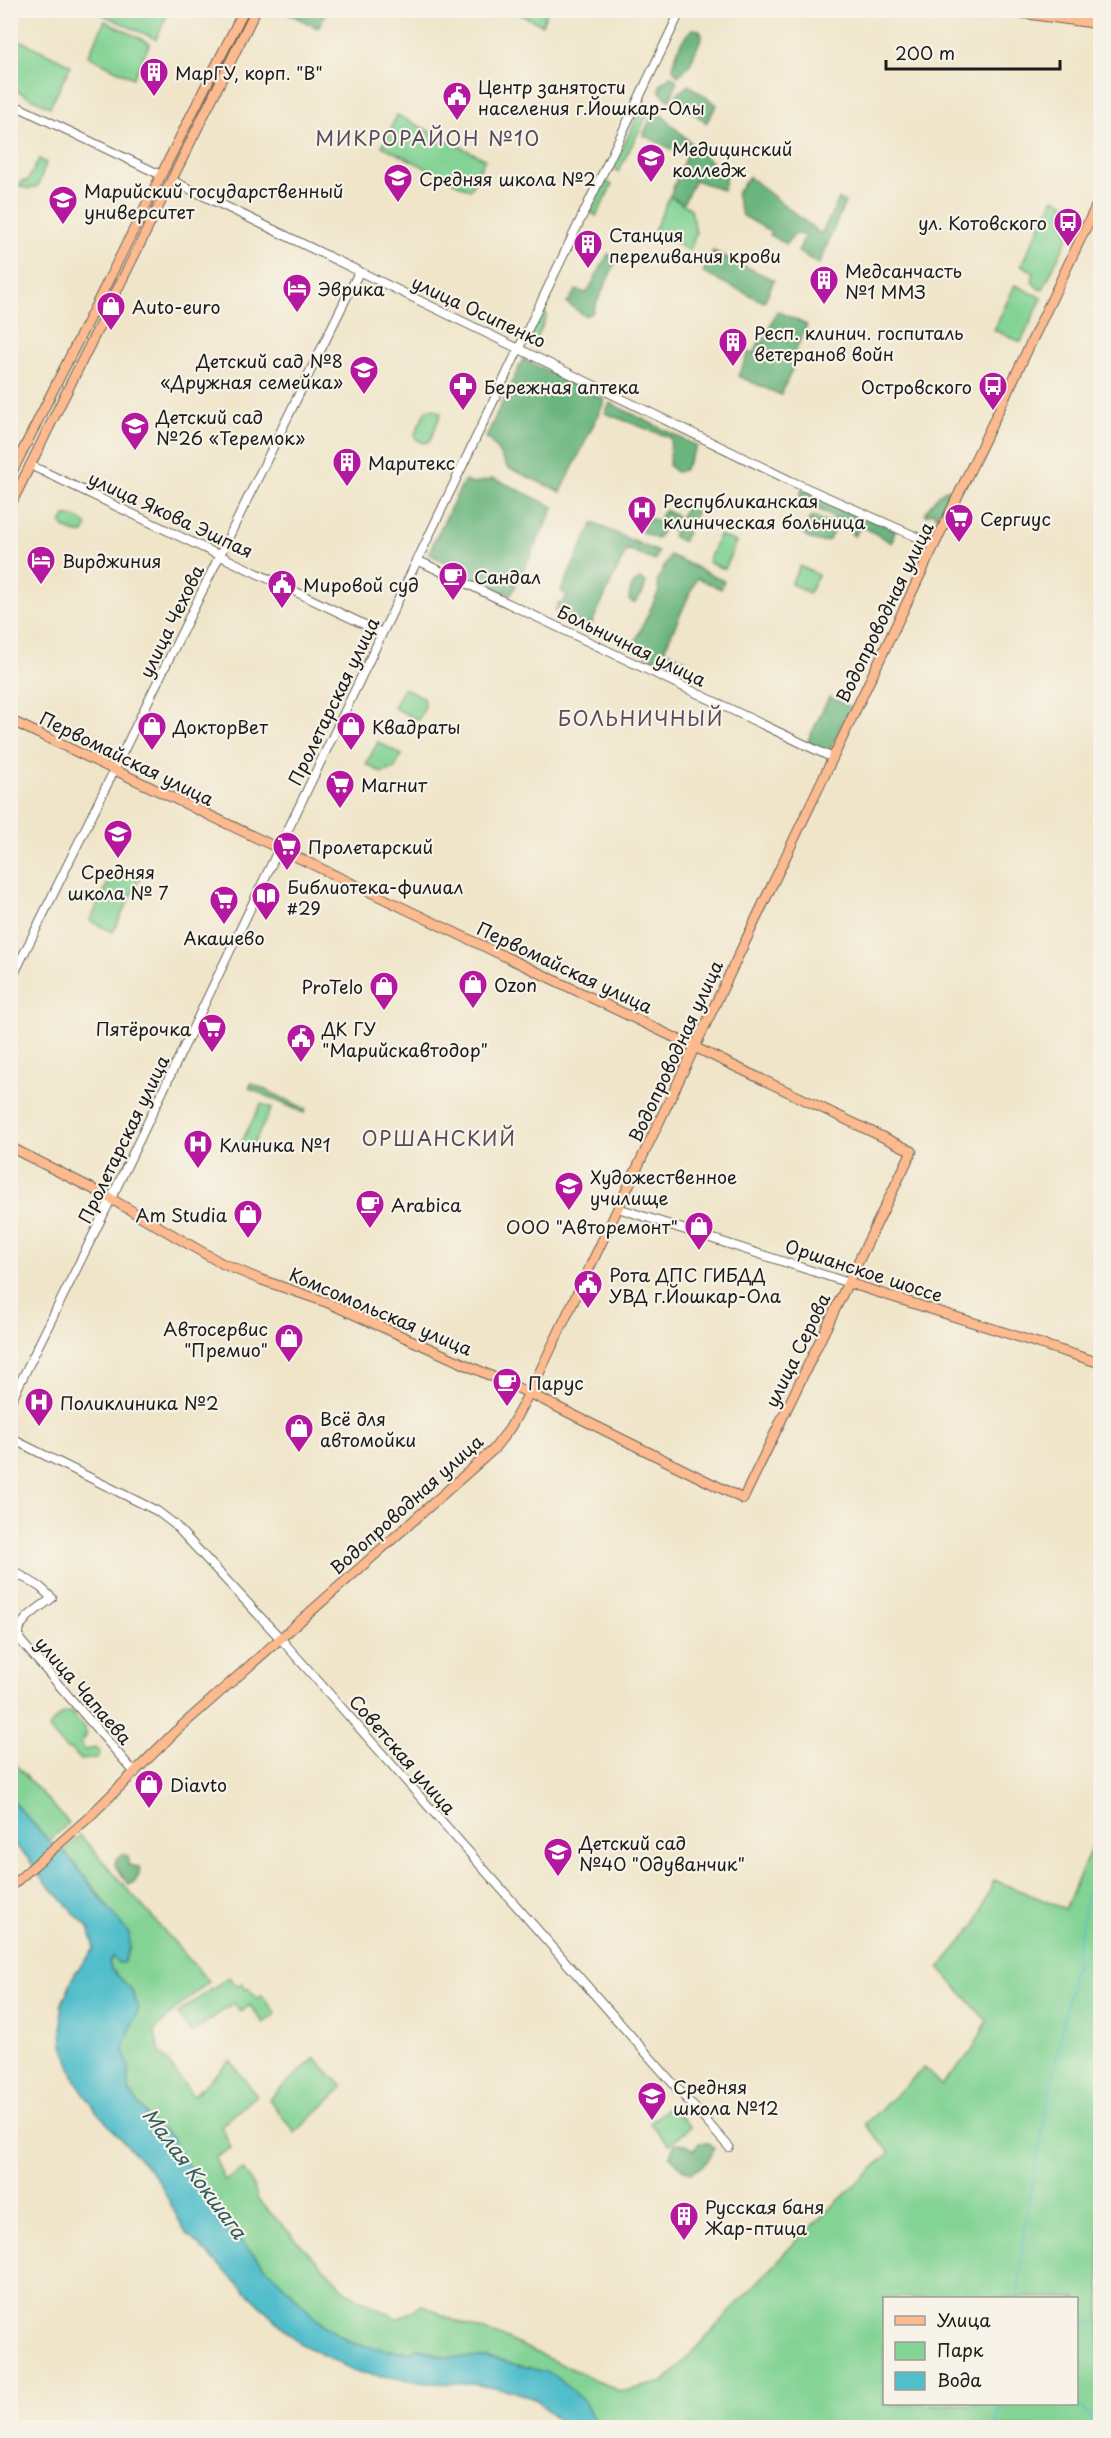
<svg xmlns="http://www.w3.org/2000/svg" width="1111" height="2438" font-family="'Playpen Sans',sans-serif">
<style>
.green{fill:#83d394;stroke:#507858;stroke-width:1.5;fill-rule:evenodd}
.forest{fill:#6ab57e;stroke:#43684d;stroke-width:1.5}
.water{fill:#51becb;stroke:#366d74;stroke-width:1.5}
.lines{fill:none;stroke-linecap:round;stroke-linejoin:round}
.stream{stroke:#51becb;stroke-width:1.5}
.minor-casing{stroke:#666259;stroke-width:10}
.major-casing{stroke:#666259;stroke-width:11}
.minor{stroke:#fff;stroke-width:8}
.major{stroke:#fcba8e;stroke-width:9}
.labels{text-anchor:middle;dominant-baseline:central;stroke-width:4.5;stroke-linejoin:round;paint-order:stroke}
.poi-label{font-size:18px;fill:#1c1c1c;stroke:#f7f3e8;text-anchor:start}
.street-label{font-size:18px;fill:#1c1c1c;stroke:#f7f3e8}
.neighbourhood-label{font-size:20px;letter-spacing:1.5px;fill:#584a5a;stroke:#f7f3e8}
.water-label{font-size:20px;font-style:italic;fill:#315d62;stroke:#f7f3e8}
</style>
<rect width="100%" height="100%" fill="#f7f3e8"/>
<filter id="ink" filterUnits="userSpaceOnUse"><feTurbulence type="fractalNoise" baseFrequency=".0167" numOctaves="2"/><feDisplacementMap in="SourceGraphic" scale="12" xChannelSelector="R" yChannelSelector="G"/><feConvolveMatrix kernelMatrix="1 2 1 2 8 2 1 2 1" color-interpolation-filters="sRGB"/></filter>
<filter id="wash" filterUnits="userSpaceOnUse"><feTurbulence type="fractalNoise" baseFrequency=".008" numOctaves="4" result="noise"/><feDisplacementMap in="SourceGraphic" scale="24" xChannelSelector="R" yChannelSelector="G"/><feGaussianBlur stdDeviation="1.35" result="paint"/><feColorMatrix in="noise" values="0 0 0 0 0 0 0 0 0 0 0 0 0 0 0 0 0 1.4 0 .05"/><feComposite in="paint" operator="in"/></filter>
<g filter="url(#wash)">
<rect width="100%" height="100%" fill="#f0e5c9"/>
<path class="green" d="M162,10L168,13L156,39L95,11Z
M513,11H547L542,25Z
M105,21L150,43L133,78L88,56Z
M11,36L71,65L50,107L11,88Z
M644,103L651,108L618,172L613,168Z
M397,115L485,159L470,190L382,146Z
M39,159L46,163L38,186L29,189L19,186L23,180L27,182Z
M606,181L612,185L596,216L591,212Z
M670,196L691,209L696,233L690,251L654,231Z
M1054,198L1081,210L1043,289H1039L1032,282L1034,272L1021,265Z
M1015,285L1042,298L1021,342L994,330Z
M543,310L547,315L536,340L533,342L529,341V337Z
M433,409L441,413L430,441L423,443L416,439L415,434L426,410Z
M65,516C73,515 83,520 87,526L84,533C77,534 64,530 61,523Z
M719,535L736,542L725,569L708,562Z
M800,566L818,575L809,593L791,584Z
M404,688L423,697L425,707L418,720L394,708Z
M378,742L402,755L394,769L382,773L366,764Z
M116,866L140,878L113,932L90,921Z
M261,1104L272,1108L249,1152L239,1147Z
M65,1712H70L85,1727L86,1736L81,1743L85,1750L96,1748L100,1752L98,1758L81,1760L72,1750L66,1749L49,1729L53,1722Z
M11,1760L69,1823L49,1841L11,1799Z
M1100,1810V2427H598L597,2422L558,2378L488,2358L446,2357L416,2348L412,2352L387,2350L351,2343L323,2325L240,2241L214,2209L211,2202L203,2196L191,2178L193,2174L174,2145V2140L164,2131L156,2129L129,2090V2068L123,2048L130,2029L121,1980L111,1969L109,1962L113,1956L123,1963L130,1947L103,1899L64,1851L80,1835L209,1982L173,2012L154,2031L160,2052L193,2096L230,2061L256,2095L221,2126L231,2148L215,2158L225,2181L243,2169L252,2183L258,2200L348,2293L398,2319L422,2305L453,2320L507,2339L621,2392L664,2382L801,2236L890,2152L865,2124L924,2068L941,2085L972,2051L987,2021L939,1968L976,1924L994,1880L1065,1909L1093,1844ZM884,2298H1076V2404H884Z
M229,1977L236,1987L242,1983L246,1989L249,1987L257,1999L262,1995L276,2014L263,2023L250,2005L241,2012L234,2003L191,2033L177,2014Z
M315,2058L343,2087L295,2133L269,2099Z
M671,2105L690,2127L669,2145L650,2123Z"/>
<path class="forest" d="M288,11V10L327,11L318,28L287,13Z
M692,29L700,30L702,36L690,64L678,76L673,69C675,55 681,39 692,29Z
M671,76L677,81L670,101L660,92V84Z
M689,85L717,105L706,123L677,99V94Z
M655,109L726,176L723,190L695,180L683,204L670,196L686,156L643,135Z
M749,177L821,234L839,199L845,202L819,264L798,252L805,235L794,234L786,244L770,235V231L742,215L736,194Z
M713,251L774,280L764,302L703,273Z
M608,254L617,259L592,313L585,316L567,303L576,290L587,293Z
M777,311L807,325L792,358L796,360L781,395L738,376L749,352L754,354L759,342L763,343Z
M523,359L605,400L561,492L508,468C500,457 497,446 486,437Z
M610,403L697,446L684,470L676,472L669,466L671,438L605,413Z
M493,479L502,482L554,507L511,595L428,554L464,481L473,484Z
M802,489L895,530L892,543L862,526L854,536L843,524L800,498Z
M948,489L953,492L944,508L936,516L933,512L926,515L925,512L939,494Z
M692,501L700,504L683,542L672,536L687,504Z
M664,510L677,516L671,530L665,527L657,539L640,531L649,518L658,521Z
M816,517L823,521L834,523L835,528L829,540L822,542L807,538L803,532L810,518Z
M593,523L658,552L655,561L627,549L590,627L555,611L558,603L562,604L567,595L561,591Z
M670,555L724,581L721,589L697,578L664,650L685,660L680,671L632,648L659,591L657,581Z
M640,579L646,582L643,593L634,603L629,600C630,590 631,584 640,579Z
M829,697L851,707L828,753L807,743Z
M251,1083L306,1109L304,1113L249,1088Z
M122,1854L128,1856V1865L140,1867L139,1875L134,1883L128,1884L115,1865L116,1859Z
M681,2143L694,2150L699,2143H708L714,2148C712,2160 702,2167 691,2173L682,2169L670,2156L674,2144Z"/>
<path class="water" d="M10,1799L49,1841L64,1851L129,1934L130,1947L123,1963H118L113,1957L109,1962L111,1969L131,1989L139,2008L123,2048L129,2068V2090L156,2129L164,2131L174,2140V2145L193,2174L191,2178L203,2196L211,2202L214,2209L240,2241L323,2325L351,2343L387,2350L411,2352L416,2348L446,2357L488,2358L546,2372L558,2378L584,2402L598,2427H565L537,2400L513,2391L472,2384L427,2383L357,2372L299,2343L185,2232L157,2178L97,2112L76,2081L63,2045L61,2006L75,1973L94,1949L90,1930L39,1875L29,1859L11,1841Z"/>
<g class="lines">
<path class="stream" d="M1094,1866L1100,1871
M1074,1970L1100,1935
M1018,2298L1024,2227L1100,1830
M1076,2325L1100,2320
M1076,2403L1100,2427
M996,2428L1001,2404"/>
</g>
</g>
<g filter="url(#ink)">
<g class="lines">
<g class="minor-casing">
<path id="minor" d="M10,103L161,175
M171,180L793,482L935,545
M10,455L19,459
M30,465L382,633
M417,560L833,758
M10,982L359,272
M618,1208L849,1283
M10,1403L111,1199L681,10
M10,1438L157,1511L174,1524L280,1638L729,2147
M10,1569L40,1587L52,1598C39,1609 13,1622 20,1640L135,1773"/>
</g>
<g class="major-casing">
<path id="major" d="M998,10L1100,24
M10,476L244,10
M10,506L256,10
M10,720L912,1151L743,1499L529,1393L326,1302L259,1279L221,1263L101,1193L10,1147
M849,1283L1100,1363
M10,1887L87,1819L176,1731L493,1450L510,1428L534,1384L1100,198"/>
</g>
<use href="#minor" class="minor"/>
<use href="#major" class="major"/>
</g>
</g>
<defs>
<g id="building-pin" transform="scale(1.5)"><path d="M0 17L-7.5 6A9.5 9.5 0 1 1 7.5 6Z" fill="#b5179e" stroke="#f7f3e8"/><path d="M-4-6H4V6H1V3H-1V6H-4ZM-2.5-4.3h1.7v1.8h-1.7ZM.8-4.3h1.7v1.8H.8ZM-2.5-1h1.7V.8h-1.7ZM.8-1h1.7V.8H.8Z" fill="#fff"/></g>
<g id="civic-pin" transform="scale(1.5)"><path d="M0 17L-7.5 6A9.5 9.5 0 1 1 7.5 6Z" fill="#b5179e" stroke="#f7f3e8"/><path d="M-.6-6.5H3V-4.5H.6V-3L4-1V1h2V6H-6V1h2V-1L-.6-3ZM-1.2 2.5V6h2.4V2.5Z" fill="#fff"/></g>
<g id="university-pin" transform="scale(1.5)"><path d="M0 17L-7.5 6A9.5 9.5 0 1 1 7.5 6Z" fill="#b5179e" stroke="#f7f3e8"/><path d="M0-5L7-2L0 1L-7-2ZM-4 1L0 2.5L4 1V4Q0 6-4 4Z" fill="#fff"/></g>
<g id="school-pin" transform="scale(1.5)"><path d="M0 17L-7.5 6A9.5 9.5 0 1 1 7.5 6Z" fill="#b5179e" stroke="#f7f3e8"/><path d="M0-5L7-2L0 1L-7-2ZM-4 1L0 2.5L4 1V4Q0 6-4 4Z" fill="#fff"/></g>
<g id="bus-pin" transform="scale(1.5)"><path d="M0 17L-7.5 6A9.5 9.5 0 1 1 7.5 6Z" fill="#b5179e" stroke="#f7f3e8"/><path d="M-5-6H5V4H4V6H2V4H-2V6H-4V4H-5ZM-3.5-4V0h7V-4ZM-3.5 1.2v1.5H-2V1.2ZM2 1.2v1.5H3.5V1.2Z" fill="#fff"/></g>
<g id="hotel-pin" transform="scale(1.5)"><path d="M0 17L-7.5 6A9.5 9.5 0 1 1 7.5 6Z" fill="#b5179e" stroke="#f7f3e8"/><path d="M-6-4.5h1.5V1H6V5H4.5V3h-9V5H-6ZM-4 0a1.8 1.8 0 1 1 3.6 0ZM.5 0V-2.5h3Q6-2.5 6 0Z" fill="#fff"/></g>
<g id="shop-pin" transform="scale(1.5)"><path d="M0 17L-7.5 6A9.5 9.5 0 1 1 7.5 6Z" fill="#b5179e" stroke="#f7f3e8"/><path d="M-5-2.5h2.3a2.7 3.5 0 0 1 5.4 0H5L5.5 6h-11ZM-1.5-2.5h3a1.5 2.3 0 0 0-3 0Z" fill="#fff"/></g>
<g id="pharmacy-pin" transform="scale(1.5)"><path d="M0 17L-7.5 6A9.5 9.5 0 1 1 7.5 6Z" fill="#b5179e" stroke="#f7f3e8"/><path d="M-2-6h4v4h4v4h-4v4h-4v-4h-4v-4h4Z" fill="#fff"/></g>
<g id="hospital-pin" transform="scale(1.5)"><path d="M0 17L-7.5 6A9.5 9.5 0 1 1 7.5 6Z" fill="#b5179e" stroke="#f7f3e8"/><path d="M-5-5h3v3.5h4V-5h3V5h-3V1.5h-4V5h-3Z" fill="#fff"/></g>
<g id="supermarket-pin" transform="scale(1.5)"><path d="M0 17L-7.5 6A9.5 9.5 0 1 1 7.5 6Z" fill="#b5179e" stroke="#f7f3e8"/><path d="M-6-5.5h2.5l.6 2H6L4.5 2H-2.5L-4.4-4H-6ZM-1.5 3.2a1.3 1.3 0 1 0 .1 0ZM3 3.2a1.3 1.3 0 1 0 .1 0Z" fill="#fff"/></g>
<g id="cafe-pin" transform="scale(1.5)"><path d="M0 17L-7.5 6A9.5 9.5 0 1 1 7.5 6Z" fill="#b5179e" stroke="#f7f3e8"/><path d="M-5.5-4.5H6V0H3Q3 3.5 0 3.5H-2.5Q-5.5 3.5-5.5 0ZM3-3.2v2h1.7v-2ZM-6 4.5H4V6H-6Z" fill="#fff"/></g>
<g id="library-pin" transform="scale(1.5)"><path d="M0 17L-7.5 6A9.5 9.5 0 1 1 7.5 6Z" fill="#b5179e" stroke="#f7f3e8"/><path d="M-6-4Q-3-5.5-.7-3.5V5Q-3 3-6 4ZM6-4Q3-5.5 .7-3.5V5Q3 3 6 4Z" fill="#fff"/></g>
</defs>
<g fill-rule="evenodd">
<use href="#building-pin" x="154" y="72"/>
<use href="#civic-pin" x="457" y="96"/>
<use href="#university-pin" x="651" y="158"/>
<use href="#school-pin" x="398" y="178"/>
<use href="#university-pin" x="63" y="200"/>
<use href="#bus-pin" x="1068" y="222"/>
<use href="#building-pin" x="588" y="244"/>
<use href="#building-pin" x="824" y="280"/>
<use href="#hotel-pin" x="297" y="288"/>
<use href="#shop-pin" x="111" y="306"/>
<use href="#building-pin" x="733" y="342"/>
<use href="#school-pin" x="364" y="370"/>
<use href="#pharmacy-pin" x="463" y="386"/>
<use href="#bus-pin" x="993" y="386"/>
<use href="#school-pin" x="135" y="426"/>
<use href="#building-pin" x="347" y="462"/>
<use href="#hospital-pin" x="642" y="510"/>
<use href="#supermarket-pin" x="959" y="518"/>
<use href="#hotel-pin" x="41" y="560"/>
<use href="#cafe-pin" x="453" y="576"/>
<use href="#civic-pin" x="282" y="584"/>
<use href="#shop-pin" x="152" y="726"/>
<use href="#shop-pin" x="351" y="726"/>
<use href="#supermarket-pin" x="340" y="784"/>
<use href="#school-pin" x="118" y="834"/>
<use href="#supermarket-pin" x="287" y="846"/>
<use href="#library-pin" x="266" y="896"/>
<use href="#supermarket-pin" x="224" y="900"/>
<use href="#shop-pin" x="473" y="984"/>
<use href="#shop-pin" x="384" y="986"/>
<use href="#supermarket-pin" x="212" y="1028"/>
<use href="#civic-pin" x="301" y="1038"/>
<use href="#hospital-pin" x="198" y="1144"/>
<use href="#university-pin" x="569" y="1186"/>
<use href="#cafe-pin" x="370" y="1204"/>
<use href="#shop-pin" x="248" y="1214"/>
<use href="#shop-pin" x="699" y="1226"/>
<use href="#civic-pin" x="588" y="1284"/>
<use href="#shop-pin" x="289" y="1338"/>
<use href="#cafe-pin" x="507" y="1382"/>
<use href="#hospital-pin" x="39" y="1402"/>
<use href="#shop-pin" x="299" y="1428"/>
<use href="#shop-pin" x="149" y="1784"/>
<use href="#school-pin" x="558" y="1852"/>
<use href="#school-pin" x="652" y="2096"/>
<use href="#building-pin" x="684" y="2216"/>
</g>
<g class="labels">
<g class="poi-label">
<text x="175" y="72">МарГУ, корп. "В"</text>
<text x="478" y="86">Центр занятости<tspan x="478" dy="21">населения г.Йошкар-Олы</tspan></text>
<text x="672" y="148">Медицинский<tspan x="672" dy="21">колледж</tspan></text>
<text x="419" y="178">Средняя школа №2</text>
<text x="84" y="190">Марийский государственный<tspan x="84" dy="21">университет</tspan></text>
<text x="1047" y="222" text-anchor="end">ул. Котовского</text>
<text x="609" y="234">Станция<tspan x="609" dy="21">переливания крови</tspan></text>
<text x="845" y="270">Медсанчасть<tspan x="845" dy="21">№1 ММЗ</tspan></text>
<text x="318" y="288">Эврика</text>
<text x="132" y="306">Auto-euro</text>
<text x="754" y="332">Респ. клинич. госпиталь<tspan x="754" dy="21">ветеранов войн</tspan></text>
<text x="343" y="360" text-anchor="end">Детский сад №8<tspan x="343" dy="21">«Дружная семейка»</tspan></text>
<text x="484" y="386">Бережная аптека</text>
<text x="972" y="386" text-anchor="end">Островского</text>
<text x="156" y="416">Детский сад<tspan x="156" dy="21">№26 «Теремок»</tspan></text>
<text x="368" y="462">Маритекс</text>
<text x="663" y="500">Республиканская<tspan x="663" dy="21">клиническая больница</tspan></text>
<text x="980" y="518">Сергиус</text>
<text x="62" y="560">Вирджиния</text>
<text x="474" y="576">Сандал</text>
<text x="303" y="584">Мировой суд</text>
<text x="173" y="726">ДокторВет</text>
<text x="372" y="726">Квадраты</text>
<text x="361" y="784">Магнит</text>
<text x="308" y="846">Пролетарский</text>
<text x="118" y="871" text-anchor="middle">Средняя<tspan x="118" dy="21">школа № 7</tspan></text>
<text x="287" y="886">Библиотека-филиал<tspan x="287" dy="21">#29</tspan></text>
<text x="224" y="937" text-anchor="middle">Акашево</text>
<text x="494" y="984">Ozon</text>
<text x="363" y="986" text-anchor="end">ProTelo</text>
<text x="191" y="1028" text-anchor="end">Пятёрочка</text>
<text x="322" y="1028">ДК ГУ<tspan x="322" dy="21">"Марийскавтодор"</tspan></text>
<text x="219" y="1144">Клиника №1</text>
<text x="590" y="1176">Художественное<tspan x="590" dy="21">училище</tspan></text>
<text x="391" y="1204">Arabica</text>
<text x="227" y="1214" text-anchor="end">Am Studia</text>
<text x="678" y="1226" text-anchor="end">ООО "Авторемонт"</text>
<text x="609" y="1274">Рота ДПС ГИБДД<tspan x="609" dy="21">УВД г.Йошкар-Ола</tspan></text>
<text x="268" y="1328" text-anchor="end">Автосервис<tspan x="268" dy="21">"Премио"</tspan></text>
<text x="528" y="1382">Парус</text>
<text x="60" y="1402">Поликлиника №2</text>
<text x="320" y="1418">Всё для<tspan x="320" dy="21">автомойки</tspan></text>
<text x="170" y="1784">Diavto</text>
<text x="579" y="1842">Детский сад<tspan x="579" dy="21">№40 "Одуванчик"</tspan></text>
<text x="673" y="2086">Средняя<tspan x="673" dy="21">школа №12</tspan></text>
<text x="705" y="2206">Русская баня<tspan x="705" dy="21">Жар-птица</tspan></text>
</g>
<g class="street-label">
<text transform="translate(479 311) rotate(25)">улица Осипенко</text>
<text transform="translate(171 514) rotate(25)">улица Якова Эшпая</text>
<text transform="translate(884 612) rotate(-64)">Водопроводная улица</text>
<text transform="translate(171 621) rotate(-64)">улица Чехова</text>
<text transform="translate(632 645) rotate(26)">Больничная улица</text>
<text transform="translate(333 701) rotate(-64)">Пролетарская улица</text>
<text transform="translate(127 758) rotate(26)">Первомайская улица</text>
<text transform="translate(565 967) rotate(25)">Первомайская улица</text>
<text transform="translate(675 1051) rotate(-65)">Водопроводная улица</text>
<text transform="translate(123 1139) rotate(-64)">Пролетарская улица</text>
<text transform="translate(864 1270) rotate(18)">Оршанское шоссе</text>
<text transform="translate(381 1311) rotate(23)">Комсомольская улица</text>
<text transform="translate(797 1350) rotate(-64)">улица Серова</text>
<text transform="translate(406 1504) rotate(-42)">Водопроводная улица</text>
<text transform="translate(84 1690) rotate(49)">улица Чапаева</text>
<text transform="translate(403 1754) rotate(49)">Советская улица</text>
</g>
<g class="neighbourhood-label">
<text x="428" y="138">МИКРОРАЙОН №10</text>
<text x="641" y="718">БОЛЬНИЧНЫЙ</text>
<text x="439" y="1138">ОРШАНСКИЙ</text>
</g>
<g class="water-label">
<text transform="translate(195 2173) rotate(53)">Малая Кокшага</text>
</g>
</g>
<rect width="1111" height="2438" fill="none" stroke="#f7f3e8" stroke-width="36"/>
<rect x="883" y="2297" width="195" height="108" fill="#f7f3e8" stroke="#9f9d96" stroke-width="1.5"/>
<rect x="895" y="2316" width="30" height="9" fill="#fcba8e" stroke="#9f9d96" stroke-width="1.5"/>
<text x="937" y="2327" font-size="18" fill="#1c1c1c">Улица</text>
<rect x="895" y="2342" width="30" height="18" fill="#83d394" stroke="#9f9d96" stroke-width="1.5"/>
<text x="937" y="2357" font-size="18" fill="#1c1c1c">Парк</text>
<rect x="895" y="2372" width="30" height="18" fill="#51becb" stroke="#9f9d96" stroke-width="1.5"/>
<text x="937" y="2387" font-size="18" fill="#1c1c1c">Вода</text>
<path d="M886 60v9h174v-9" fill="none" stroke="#1c1c1c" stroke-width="3"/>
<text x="895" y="60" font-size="18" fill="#1c1c1c" stroke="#f7f3e8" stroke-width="4.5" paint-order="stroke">200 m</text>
</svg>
